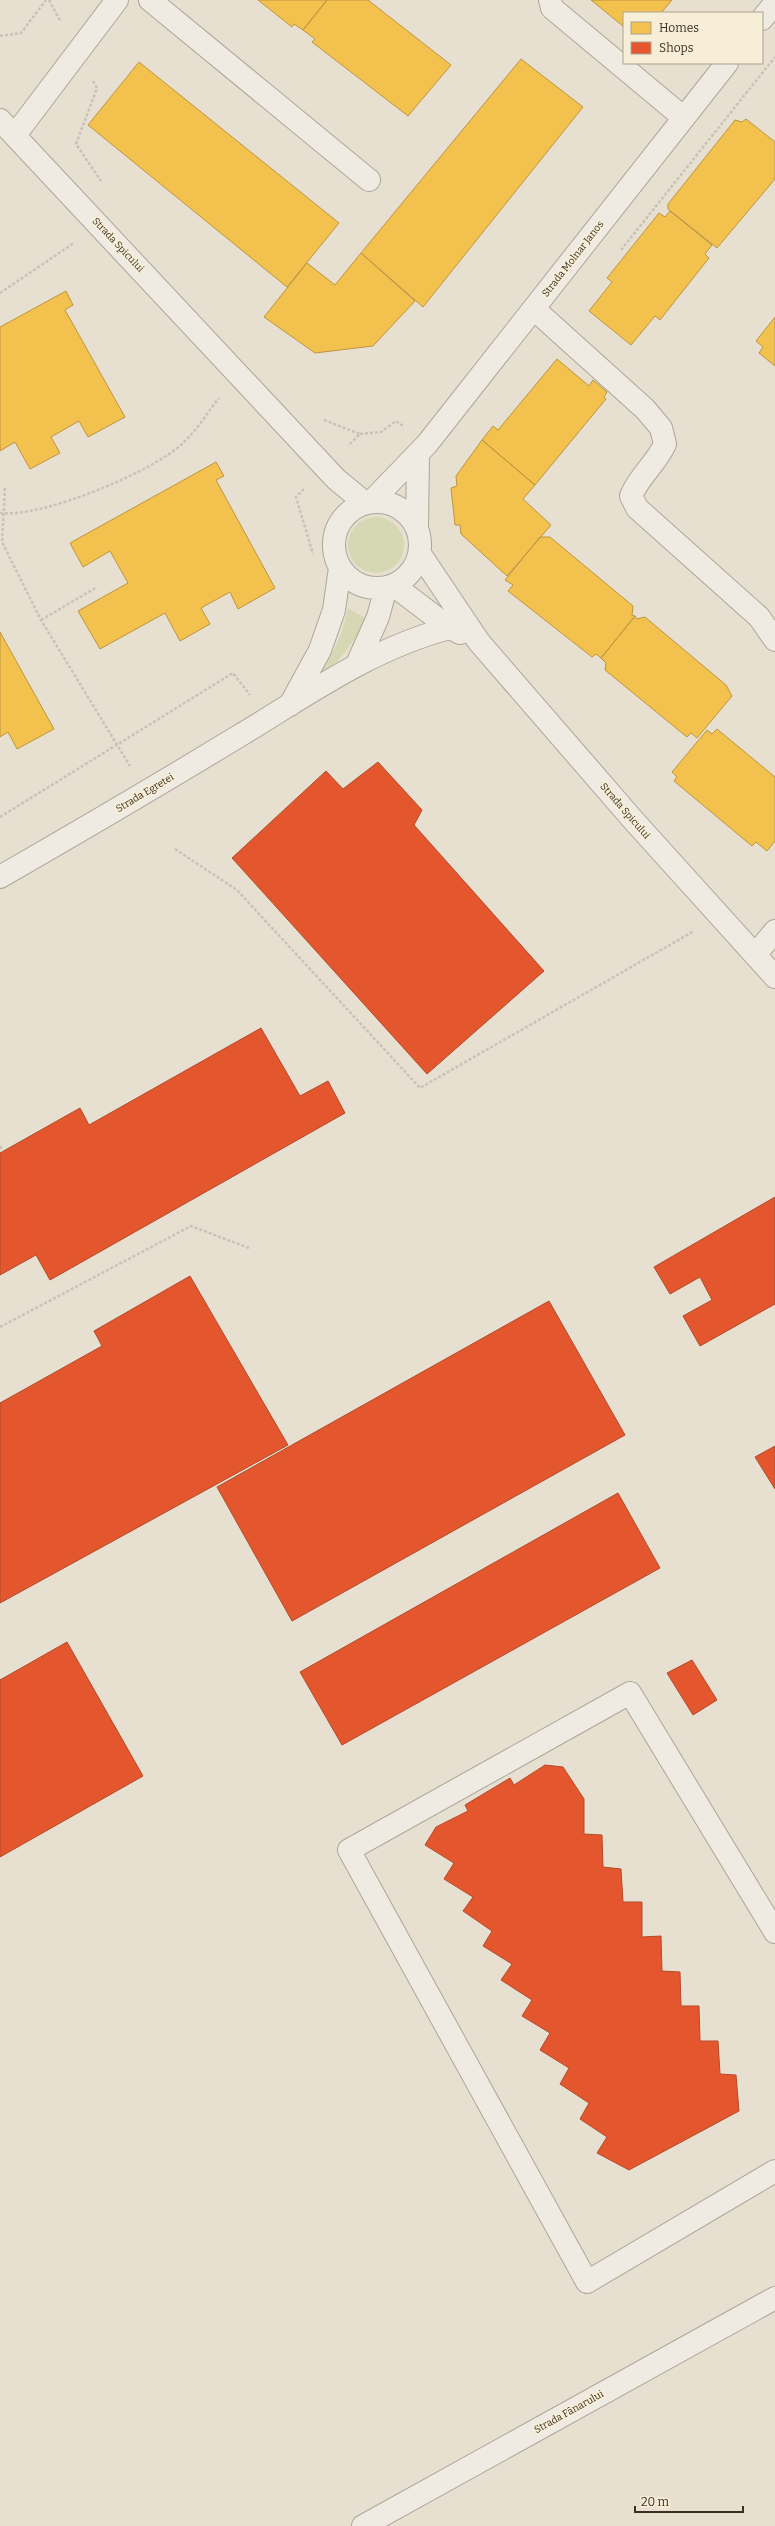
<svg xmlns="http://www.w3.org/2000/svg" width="775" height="2526" font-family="Bitter,serif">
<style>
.green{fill:#d6d7b3}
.homes{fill:#f2c14e;stroke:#bc9540}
.shops{fill:#e4572e;stroke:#b24b2a}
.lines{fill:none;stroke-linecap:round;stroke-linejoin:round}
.minor-casing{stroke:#ada599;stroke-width:24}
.path{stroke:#c8c2b9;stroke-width:2.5;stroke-dasharray:3 2;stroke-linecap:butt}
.minor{stroke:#efebe3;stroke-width:22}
.labels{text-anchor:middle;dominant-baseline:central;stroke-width:4;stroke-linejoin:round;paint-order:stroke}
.street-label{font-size:10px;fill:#3d2e20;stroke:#f7eed8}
</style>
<rect width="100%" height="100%" fill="#e7e0d1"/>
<path class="green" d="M348 545a28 28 0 1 1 56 0a28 28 0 1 1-56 0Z
M348,608L367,619C353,643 337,665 315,683C330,658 343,637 348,608Z"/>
<path class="homes" d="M258,0H327L303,30L294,24L292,27Z
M327,0H368L451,65L408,116L312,42L315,39L303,30Z
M591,0H672L661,13H624V27Z
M521,59L583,107L423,307L361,253Z
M139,62L339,223L287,287L88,125Z
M746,119L775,142V179L717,248L668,209V204L735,120L742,122Z
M670,211L712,245L705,254L709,258L660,320L655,316L631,345L589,311L612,282L607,278L659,213L665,217Z
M361,253L415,301L373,346L315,353L264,317L307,263L335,285Z
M66,291L73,305L65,310L125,417L88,437L79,421L51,437L60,453L30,469L15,442L0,451V327Z
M775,317V366L759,353L763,347L756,341Z
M557,359L589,386L593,380L607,392L604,397L606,399L535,485L482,440L493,426L498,430Z
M482,440L535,485L523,499L551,525L507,576L461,534L460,525H455L451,488L457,486L456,476Z
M216,462L224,476L216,480L275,588L238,609L230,592L201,608L210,624L180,641L165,613L100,649L78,611L128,583L110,551L83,567L70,543Z
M540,537H550L633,606L632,615L635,616L601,658L596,654L592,657L508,591L513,585L505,580Z
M635,616L637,619L645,617L726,685L732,696L697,738L691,733L687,737L605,670L606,663L601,658Z
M0,632L54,729L17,749L8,732L0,737Z
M717,729L775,777V841L767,851L756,842L752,846L674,781L677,777L672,772L707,730L712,734Z"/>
<path class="shops" d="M378,762L422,810L414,825L544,971L427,1074L232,858L326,771L343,789Z
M261,1028L300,1096L328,1081L345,1113L50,1280L36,1255L0,1275V1153L80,1108L89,1125Z
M775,1197V1304L700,1346L683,1316L712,1300L700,1277L670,1294L654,1267Z
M190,1276L288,1445L0,1603V1403L102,1346L94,1331Z
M549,1301L625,1435L292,1621L217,1487Z
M775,1446V1489L755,1457Z
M618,1493L660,1568L342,1745L300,1672Z
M67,1642L143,1776L0,1857V1680Z
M692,1660L717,1700L693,1715L667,1673Z
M545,1765L563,1767L584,1799V1834L602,1835L603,1867L621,1869L623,1902H642V1937L661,1936L662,1971L680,1972L681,2006H699L700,2041H718L720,2074L736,2075L739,2111L629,2170L597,2153L607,2137L580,2119L589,2103L560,2084L569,2068L540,2050L550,2033L522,2016L532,2000L501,1980L512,1964L483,1946L492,1931L463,1911L473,1897L444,1879L454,1863L425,1845L436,1827L468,1811L465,1805L510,1778L514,1785Z"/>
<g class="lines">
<g class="minor-casing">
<path id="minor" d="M150,0L369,180
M550,0L552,8L684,118
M762,19L775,3
M0,120L336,479L365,503
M15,135L117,0
M534,309L645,409L661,428L665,444C656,464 639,476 631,496L637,508L759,617L775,640
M372,501L427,444L727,63
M334 545a43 43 0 1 1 86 0a43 43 0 1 1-86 0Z
M417,526L418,456
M420,554L479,642L634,821L775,977
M393,585L450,628L460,633
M357,664L378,617L386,587
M290,705L320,650L334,610L340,568
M0,877C80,831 160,784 239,736C307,695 372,648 450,628
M755,955L775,931
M775,1932L630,1693L349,1850L587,2282L775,2171
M363,2526L775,2298"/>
</g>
<path class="path" d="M49,0L61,22
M0,36L21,33L46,0
M93,81L97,88L76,144L101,181
M621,250L775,57
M0,293L74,243
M324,420L360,434L348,446
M360,434L381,432L396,421L403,426
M5,488L2,542L41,620L130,766
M304,489L296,497L313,554
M0,513C42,518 153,472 183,443C197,430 208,412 219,398
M41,620L97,587
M0,817L233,673L250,695
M175,849L237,890L420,1088L694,931
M0,1146L3,1151
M0,1327L191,1226L249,1248"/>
<use href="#minor" class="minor"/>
</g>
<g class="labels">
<g class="street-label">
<text transform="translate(118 245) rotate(47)">Strada Spicului</text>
<text transform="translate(573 259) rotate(-52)">Strada Molnar Janos</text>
<text transform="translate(145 793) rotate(-31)">Strada Egretei</text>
<text transform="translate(625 811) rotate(49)">Strada Spicului</text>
<text transform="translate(569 2412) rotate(-29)">Strada Fânarului</text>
</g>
</g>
<rect x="623" y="12" width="140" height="52" fill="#f7eed8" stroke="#ada18e"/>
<rect x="631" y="22" width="20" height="12" fill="#f2c14e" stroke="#ada18e"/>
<text x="659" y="32" font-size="12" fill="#3d2e20">Homes</text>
<rect x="631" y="42" width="20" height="12" fill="#e4572e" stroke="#ada18e"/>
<text x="659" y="52" font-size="12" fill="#3d2e20">Shops</text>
<path d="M635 2506v6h108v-6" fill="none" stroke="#3d2e20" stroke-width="2"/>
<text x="641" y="2506" font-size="12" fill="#3d2e20" stroke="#f7eed8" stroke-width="3" paint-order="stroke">20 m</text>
</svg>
